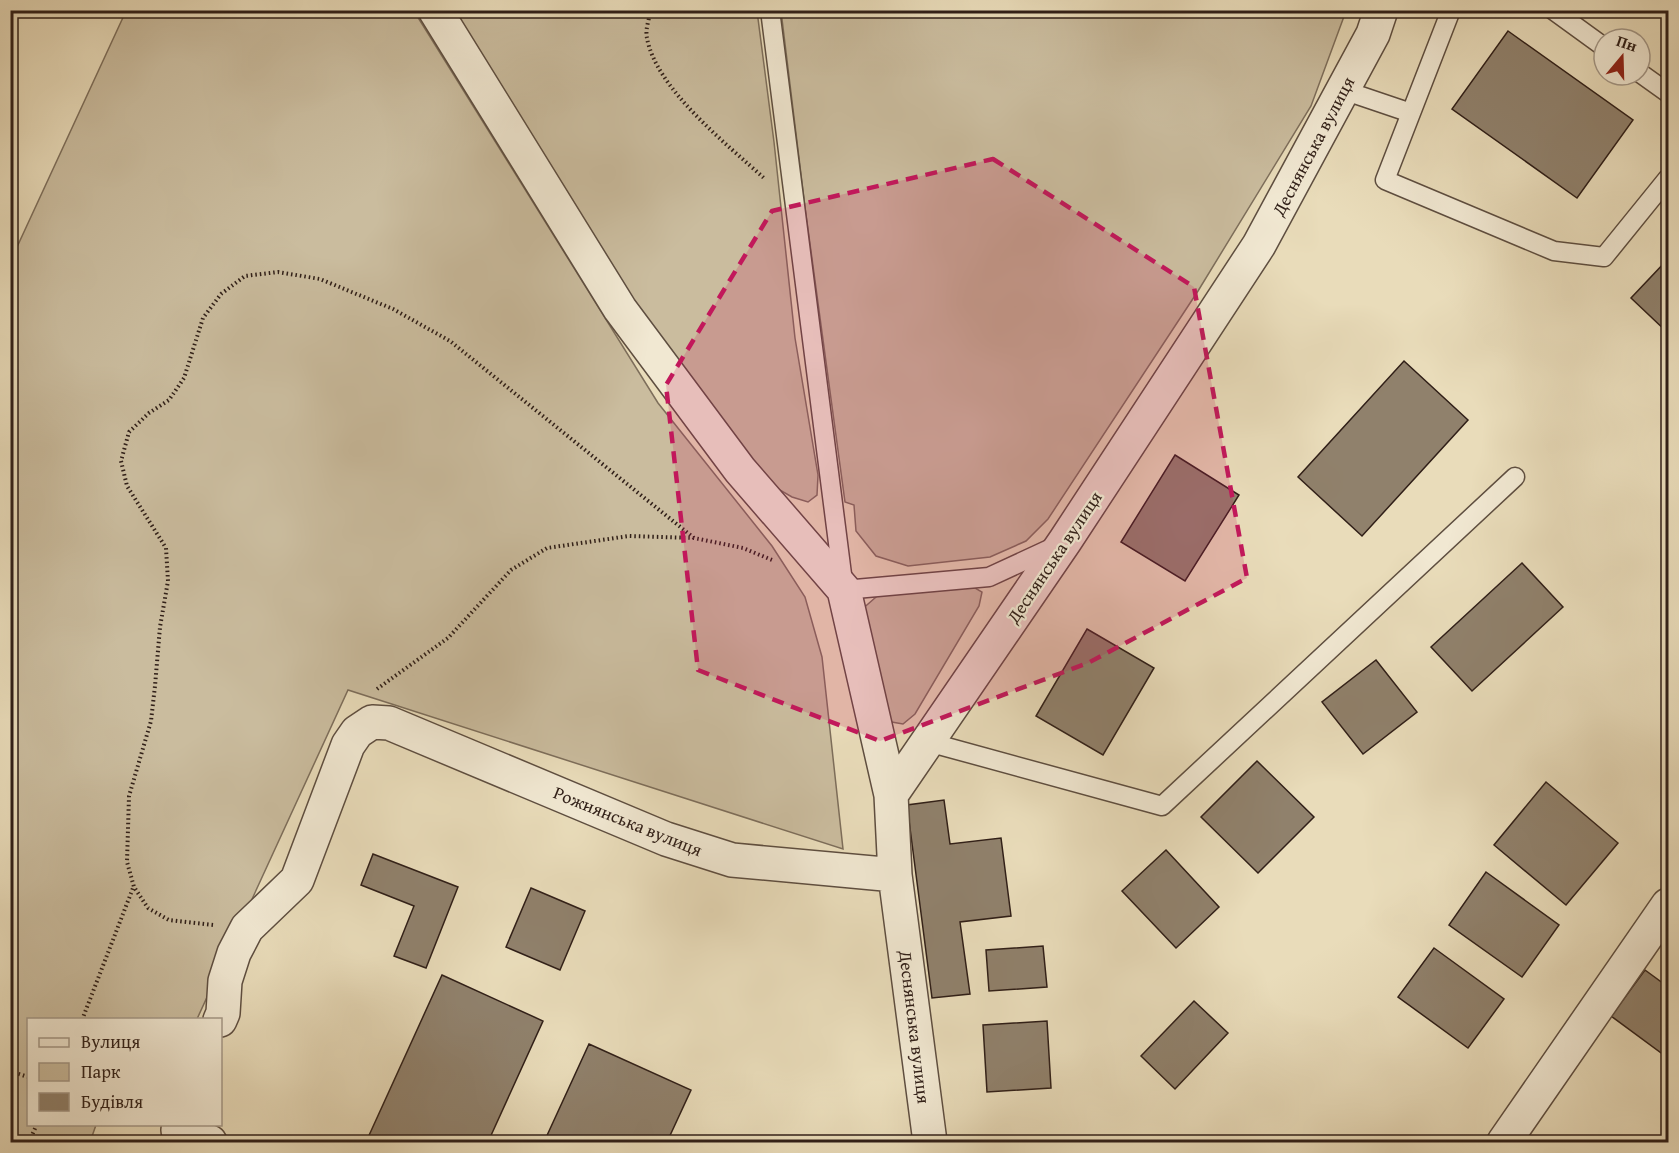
<svg xmlns="http://www.w3.org/2000/svg" width="1679" height="1153" font-family="'Gentium Book Plus',serif">
<style>
.green{fill:#cabc9e;stroke:#7d6e5b;stroke-width:1.5}
.building{fill:#90816c;stroke:#301f18;stroke-width:1.5}
.lines{fill:none;stroke-linecap:round;stroke-linejoin:round}
.lane-casing{stroke:#5e4e40;stroke-width:21}
.street-casing{stroke:#5e4e40;stroke-width:36}
.path{stroke:#301f18;stroke-width:4;stroke-dasharray:1.5 3;stroke-linecap:butt}
.lane{stroke:#f1e8d2;stroke-width:18}
.street{stroke:#f1e8d2;stroke-width:33}
.marked{fill:#c2185b;fill-opacity:0.2;stroke:#c2185b;stroke-width:4.5;stroke-dasharray:12 8;stroke-linejoin:round}
.labels{text-anchor:middle;dominant-baseline:central;stroke-width:4.5;stroke-linejoin:round;paint-order:stroke}
.street-label{font-size:18px;fill:#301f18;stroke:#f1e8d2}
</style>
<rect width="100%" height="100%" fill="#e9dcba"/>
<filter id="stains"><feTurbulence type="fractalNoise" baseFrequency=".00333" numOctaves="4"/><feColorMatrix values="0 0 0 0 .2 0 0 0 0 .09 0 0 0 0 .02 0 0 0 .5 -.17"/></filter>
<radialGradient id="worn" r=".72"><stop offset=".6" stop-color="#630" stop-opacity="0"/><stop offset="1" stop-color="#630" stop-opacity=".3"/></radialGradient>
<path class="green" d="M126,11H414L658,403L772,546L805,597L822,657L843,849L348,690L197,1019L28,1020V1124L96,1125L90,1142H11V260Z
M447,11H757L774,142L795,338L818,475L817,495L808,502L792,497L778,489L749,459L666,353Z
M781,11H1346L1311,106L1198,291L1048,519L1026,541L990,557L908,566L876,556L856,531L854,505L845,502L805,207Z
M970,585L982,592L979,606L915,714L903,724L886,721L860,611L883,591Z"/>
<path class="building" d="M1508,31L1633,120L1577,198L1452,109Z
M1668,259V333L1631,298Z
M1404,361L1468,420L1362,536L1298,477Z
M1175,455L1239,495L1185,581L1121,542Z
M1522,563L1563,607L1472,691L1431,647Z
M1087,629L1154,668L1103,755L1036,716Z
M1376,660L1417,712L1363,754L1322,702Z
M1257,761L1314,817L1258,873L1201,817Z
M1546,782L1618,843L1566,905L1494,845Z
M944,800L950,844L1001,838L1011,916L960,922L970,994L932,998L907,805Z
M1166,850L1219,907L1176,948L1122,891Z
M373,854L458,887L426,968L394,956L414,906L361,885Z
M1486,872L1559,925L1522,977L1449,925Z
M531,888L585,911L560,970L506,947Z
M1043,946L1047,987L989,991L986,950Z
M1434,948L1504,999L1468,1048L1398,997Z
M1645,970L1668,987V1058L1611,1016Z
M442,975L543,1021L488,1142H366Z
M1194,1001L1228,1033L1175,1089L1141,1056Z
M1047,1021L1051,1088L987,1092L983,1025Z
M589,1044L691,1090L667,1142H544Z"/>
<g class="lines">
<g class="lane-casing">
<path id="lane" d="M770,10L844,590L989,577L1056,546
M1451,10L1385,180L1554,251L1604,257L1668,178
M1553,10L1604,47
M1640,73L1668,93
M1343,90L1411,113
M928,742L1162,806L1515,477"/>
</g>
<g class="street-casing">
<path id="street" d="M435,10L620,309L740,470L844,590L891,795
M220,1020L223,1013L225,981L234,953L247,928L297,880L348,745L357,732L372,722L389,723L666,839L732,860L895,875
M180,1124L178,1130L210,1142
M930,1142L895,875L891,795L1065,541L1259,245L1373,34L1381,10
M1504,1142L1668,905"/>
</g>
<path class="path" d="M651,10C649,19 645,30 647,38C656,89 728,145 765,179
M377,689L448,638L511,570L547,548L629,536L694,538L743,548L772,560
M213,925L169,920L148,908L134,887L127,862L129,796L151,721L155,686L160,627L168,581L166,548L127,486L121,461L129,432L149,413L169,400L184,378L203,318L221,294L245,276L278,272L320,279L393,309L450,341L694,538
M82,1020L133,888
M10,1071L28,1077
M29,1142L37,1124"/>
<use href="#lane" class="lane"/>
<use href="#street" class="street"/>
</g>
<path class="marked" d="M993,159L1194,287L1247,578L1088,663L880,741L698,670L666,385L772,211Z"/>
<g class="labels">
<g class="street-label">
<text transform="translate(1313 146) rotate(-62)">Деснянська вулиця</text>
<text transform="translate(1054 557) rotate(-56)">Деснянська вулиця</text>
<text transform="translate(628 821) rotate(22)">Рожнянська вулиця</text>
<text transform="translate(915 1027) rotate(83)">Деснянська вулиця</text>
</g>
</g>
<rect width="1679" height="1153" fill="none" stroke="#e9dcba" stroke-width="36"/>
<rect x="12" y="12" width="1655" height="1129" fill="none" stroke="#301f18" stroke-width="3"/>
<rect x="18" y="18" width="1643" height="1117" fill="none" stroke="#301f18" stroke-width="1.5"/>
<rect x="27" y="1018" width="195" height="108" fill="#f1e8d2" stroke="#a49888" stroke-width="1.5"/>
<rect x="39" y="1038" width="30" height="9" fill="#f1e8d2" stroke="#a49888" stroke-width="1.5"/>
<text x="81" y="1048" font-size="18" fill="#301f18">Вулиця</text>
<rect x="39" y="1063" width="30" height="18" fill="#cabc9e" stroke="#a49888" stroke-width="1.5"/>
<text x="81" y="1078" font-size="18" fill="#301f18">Парк</text>
<rect x="39" y="1093" width="30" height="18" fill="#90816c" stroke="#a49888" stroke-width="1.5"/>
<text x="81" y="1108" font-size="18" fill="#301f18">Будівля</text>
<g transform="translate(1622 57) rotate(19)"><circle r="28" fill="#f1e8d2" stroke="#a49888" stroke-width="1.5"/>
<path d="M0-4.5L10 22L0 15L-10 22Z" fill="#8f2418"/>
<text y="-9" font-size="16" font-weight="bold" text-anchor="middle" fill="#301f18">Пн</text>
</g>
<rect width="100%" height="100%" filter="url(#stains)"/>
<rect width="100%" height="100%" fill="url(#worn)"/>
</svg>
